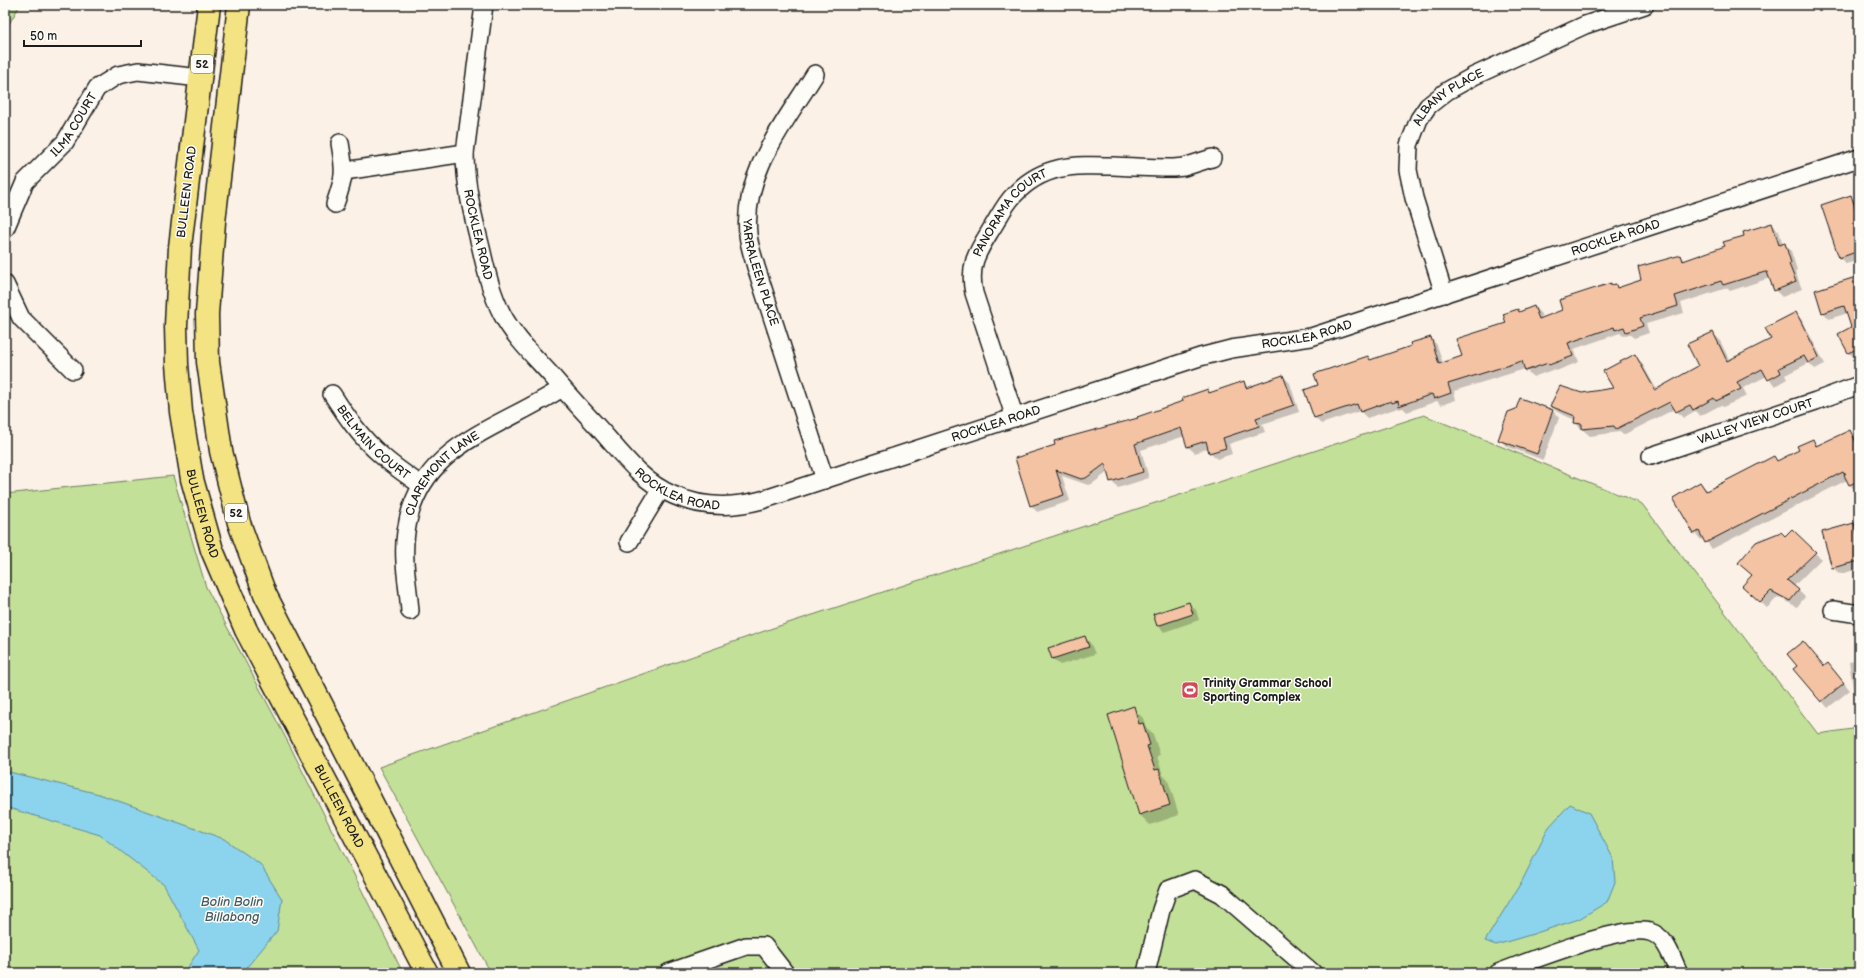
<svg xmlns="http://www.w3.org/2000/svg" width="1864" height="978" font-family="'Balsamiq Sans',sans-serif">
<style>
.green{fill:#c2e098;stroke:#6f7e5a}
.water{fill:#8cd4ed;stroke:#5f8a99}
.shadow{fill:#0003}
.building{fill:#f4c3a4;stroke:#1c1c1c}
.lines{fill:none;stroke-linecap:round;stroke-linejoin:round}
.minor-casing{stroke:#1c1c1c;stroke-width:20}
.highway-casing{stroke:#1c1c1c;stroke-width:25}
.minor{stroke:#fdfcf7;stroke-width:17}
.highway{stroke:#f4e382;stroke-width:22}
.labels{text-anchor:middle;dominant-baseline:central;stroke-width:3;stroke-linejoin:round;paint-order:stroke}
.shield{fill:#fdfcf7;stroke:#605f5e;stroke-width:1}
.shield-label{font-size:11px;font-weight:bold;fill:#1c1c1c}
.street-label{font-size:12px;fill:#1c1c1c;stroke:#fdfcf7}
.poi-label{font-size:12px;font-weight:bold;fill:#1c1c1c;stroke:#fdfcf7;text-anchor:start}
.water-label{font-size:13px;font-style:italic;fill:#435c65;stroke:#fdfcf7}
</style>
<rect width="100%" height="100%" fill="#fbf1e6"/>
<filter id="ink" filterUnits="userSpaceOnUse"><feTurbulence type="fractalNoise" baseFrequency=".025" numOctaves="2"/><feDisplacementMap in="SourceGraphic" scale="8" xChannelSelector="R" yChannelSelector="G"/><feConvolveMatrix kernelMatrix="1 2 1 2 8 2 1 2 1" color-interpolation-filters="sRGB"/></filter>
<g filter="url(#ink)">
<path class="green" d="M5,5H20L5,31Z
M1424,415L1642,504L1818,734L1859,728V973H491L379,767L773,628Z
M173,476L206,587L290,746L403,973H5V494Z"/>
<path class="water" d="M5,771L99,794L224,839L260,864L282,899L277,931L242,973H184L199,950L164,885L100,835L5,807Z
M1570,804L1589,813L1613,858L1615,882L1607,902L1579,919L1530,935L1496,945L1485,941L1522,881L1549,827Z"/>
<path class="shadow" d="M1851,197L1857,203L1859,209V260L1846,264L1839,257Z
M1772,224L1779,231L1783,245L1785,244L1791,251L1797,270L1795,271L1802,289L1782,297L1775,290L1770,278L1730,291L1727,288L1681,303L1684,313L1646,324L1649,333L1634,338L1629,334L1623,336L1620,333L1574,349L1579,362L1556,371L1555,369L1533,377L1525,369L1454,391L1456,400L1441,405L1437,401L1407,412L1403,408L1399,409L1398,408L1367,418L1360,411L1321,424L1315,418L1319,386L1368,357L1371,360L1431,338L1437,345L1443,363L1463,357L1507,324L1518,310L1520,312L1534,307L1541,314L1542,319L1563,311L1610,284L1612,286L1615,285L1619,289L1643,280L1681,256L1686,261L1726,247L1745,236Z
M1859,277V360L1858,358L1856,359L1849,353L1839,334L1852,327L1848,313L1829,319L1823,312Z
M1796,314L1802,320L1825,364L1815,369L1809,363L1785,375L1787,379L1775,386L1767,376L1743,388L1747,396L1723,407L1721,405L1700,416L1695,411L1683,418L1675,409L1623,435L1620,432L1590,436L1575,423V420L1557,412L1551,406L1582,394L1614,389L1635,355L1641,362L1657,390L1699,366L1712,333L1719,339L1730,361L1772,339Z
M1283,376L1290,383L1299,412L1262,424L1265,432L1229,444L1232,454L1217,459L1210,452L1209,448L1195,453L1188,447L1185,436L1141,450L1149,478L1118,488L1111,481L1108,472L1092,484L1088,485L1062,476L1070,501L1037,512L1031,505L1016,458L1139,419L1184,402L1208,390L1211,393L1244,382L1249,388Z
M1521,400L1553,411L1559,418L1543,460L1506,446L1499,439L1517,410Z
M1850,431L1859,443V480L1851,483V485L1859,482V490L1856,491L1850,485L1847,480L1712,549L1704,538L1701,540L1695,533L1700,483L1708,491L1774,457L1778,461L1800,451L1812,440L1819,446Z
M1854,524L1859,529V569L1840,574L1833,568L1823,533Z
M1793,530L1821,559L1794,586L1805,597L1797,607L1778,597L1767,608L1750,592L1786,538Z
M1189,603L1196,610L1199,620L1164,632L1158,625Z
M1085,637L1091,644L1095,654L1060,665L1053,659L1050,649Z
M1859,660L1858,693L1859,699L1854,694L1849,662Z
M1825,667L1834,671L1850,690L1828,708L1794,669Z
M1133,708L1143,718L1146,727L1153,734L1160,755L1157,756L1163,775L1168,780L1179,815L1150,825L1140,815L1109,716Z"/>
<path class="building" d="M1851,195L1859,220V251L1839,258L1821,205Z
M1772,223L1779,245L1785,243L1791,263L1789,264L1796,282L1774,291L1767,272H1765L1723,285L1721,281L1675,296L1678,306L1640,318L1643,326L1626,332L1624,327L1615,330L1614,327L1568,343L1573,356L1549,365L1548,363L1525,371L1522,361L1448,384L1451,393L1434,399L1432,394L1399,406L1398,401L1392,403L1391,401L1360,412L1357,404L1314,418L1304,390L1318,385L1314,374L1368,356L1370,360L1411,346L1410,343L1431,337L1439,364L1462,356L1456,339L1506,323L1503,314L1518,309L1519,312L1534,306L1539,319L1562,310L1559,300L1611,283V285L1616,284L1617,288L1641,280L1638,267L1681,255L1683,261L1725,246L1723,242L1744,236L1743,232Z
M1859,276V348L1848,353L1838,334L1851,327L1844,306L1822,313L1815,290Z
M1796,312L1819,357L1808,363L1804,356L1779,368L1781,373L1768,380L1762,369L1737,382L1741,389L1716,401L1714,398L1693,410L1690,405L1676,412L1670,402L1616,429L1614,426L1582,429V424L1574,423L1575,416L1550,406L1560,386L1582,393L1613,388L1603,371L1635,354L1655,390L1698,366L1687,344L1713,332L1727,361L1771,339L1765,328Z
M1283,375L1294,405L1256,418L1259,426L1223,438L1226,448L1209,453L1206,441L1187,447L1181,428L1135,444L1143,472L1110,482L1105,464L1086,478L1081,479L1056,470L1064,495L1030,506L1015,458L1055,445L1054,441L1138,418L1137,417L1183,401L1182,398L1208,389L1209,393L1244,381L1246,388Z
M1520,398L1553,410L1537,454L1498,440L1508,412L1516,409Z
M1850,430L1859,448V481L1849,485L1844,475L1846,473L1844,474L1843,472L1705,543L1699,531L1694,534L1673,498L1700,482L1706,491L1774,456L1777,461L1799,450L1797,446L1813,439L1816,446Z
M1854,523L1859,539V561L1832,568L1822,532Z
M1792,529L1816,552L1787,580L1799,590L1790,601L1771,591L1760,602L1742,586L1752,575L1738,563L1756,542L1781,532L1785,536Z
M1189,602L1193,614L1157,626L1153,614Z
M1085,636L1089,647L1052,659L1048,648Z
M1803,641L1824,666L1828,663L1844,683L1821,702L1793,669L1797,666L1787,654Z
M1134,706L1139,724L1143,723L1150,745L1147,746L1155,770L1159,769L1170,805L1139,815L1108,715Z"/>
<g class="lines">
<g class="minor-casing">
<g id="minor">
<path id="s1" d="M484,5L465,153C465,185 473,216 481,248C486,270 491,293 502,314C514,337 534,356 551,375C568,395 586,414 604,434C624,457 644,483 673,495C702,508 732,508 762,500L1200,357L1231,349L1311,337L1859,158"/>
<path id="s2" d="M815,74C785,123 742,173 748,234C749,246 753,256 756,267L825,480"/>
<path d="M344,171L465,153"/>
<path d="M335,204C345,176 345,172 340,143"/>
<path id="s3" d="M5,229L25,182L65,142L97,88L118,75L138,71L200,78"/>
<path d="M5,284L21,318L73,370"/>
<path id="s4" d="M1444,294L1414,198L1408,170L1409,145L1419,119L1428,106L1447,91L1474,76L1585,25L1645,5"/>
<path id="s5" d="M332,394C346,416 361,438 381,455C393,466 408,476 421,485"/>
<path id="s6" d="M1015,418L974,293C968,264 978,251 992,228C999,217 1005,204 1014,195C1043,164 1074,165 1113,166C1133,167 1154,168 1174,168L1184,167L1212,158"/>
<path id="s7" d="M1651,456L1816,401L1859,385"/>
<path d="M629,542L661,489"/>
<path d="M1833,610L1859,614"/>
<path id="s8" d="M410,611C408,585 402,558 406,532C418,444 498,430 562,388"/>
<path d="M668,973L746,946H764L785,973"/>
<path d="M1146,973L1161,910L1168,890L1195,880L1222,894L1313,973"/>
<path d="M1498,973C1527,962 1623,924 1650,932C1667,937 1672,959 1679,973"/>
</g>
</g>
<g class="highway-casing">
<g id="highway">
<path id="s9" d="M209,5L180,247L176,326L177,364L181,412L192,479L212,550L246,630L427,973"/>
<path d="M239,5L214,222L207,314L208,362L221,451L239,523L265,594L459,973"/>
</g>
</g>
<use href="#minor" class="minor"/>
<use href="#highway" class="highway"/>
</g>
</g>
<defs>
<g id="stadium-square" transform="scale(0.9)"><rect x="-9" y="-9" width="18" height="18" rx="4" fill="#d1495b" stroke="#fdfcf7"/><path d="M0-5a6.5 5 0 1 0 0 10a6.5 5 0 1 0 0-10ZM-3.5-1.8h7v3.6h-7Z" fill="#fff"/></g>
</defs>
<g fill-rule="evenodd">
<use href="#stadium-square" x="1190" y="690"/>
</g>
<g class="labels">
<g class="shield">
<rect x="191" y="55" width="22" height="18" rx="3"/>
<rect x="225" y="504" width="22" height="18" rx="3"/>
</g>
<g class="shield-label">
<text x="202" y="64">52</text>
<text x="236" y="513">52</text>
</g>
<g class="street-label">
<text stroke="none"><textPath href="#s4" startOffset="219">ALBANY PLACE</textPath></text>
<text stroke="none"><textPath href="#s3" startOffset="127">ILMA COURT</textPath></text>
<text transform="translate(187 192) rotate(-83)">BULLEEN ROAD</text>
<text stroke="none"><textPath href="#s6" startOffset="225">PANORAMA COURT</textPath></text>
<text stroke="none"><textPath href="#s1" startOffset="232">ROCKLEA ROAD</textPath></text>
<text stroke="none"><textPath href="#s1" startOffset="1551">ROCKLEA ROAD</textPath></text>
<text stroke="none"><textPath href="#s2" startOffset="217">YARRALEEN PLACE</textPath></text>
<text stroke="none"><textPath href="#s1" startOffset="1227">ROCKLEA ROAD</textPath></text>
<text stroke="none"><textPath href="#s7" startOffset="110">VALLEY VIEW COURT</textPath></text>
<text stroke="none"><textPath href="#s1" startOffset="903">ROCKLEA ROAD</textPath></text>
<text stroke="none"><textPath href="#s5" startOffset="64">BELMAIN COURT</textPath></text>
<text stroke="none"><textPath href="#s8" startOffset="151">CLAREMONT LANE</textPath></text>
<text stroke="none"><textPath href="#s1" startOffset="568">ROCKLEA ROAD</textPath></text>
<text stroke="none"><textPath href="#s9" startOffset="513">BULLEEN ROAD</textPath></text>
<text stroke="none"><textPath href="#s9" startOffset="837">BULLEEN ROAD</textPath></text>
</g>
<g class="poi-label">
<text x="1203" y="683">Trinity Grammar School<tspan x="1203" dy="14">Sporting Complex</tspan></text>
</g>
<g class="water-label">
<text x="232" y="902">Bolin Bolin<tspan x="232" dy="15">Billabong</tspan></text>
</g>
</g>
<rect width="1864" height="978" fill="none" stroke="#fdfcf7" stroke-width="20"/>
<rect x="10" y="10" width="1844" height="958" fill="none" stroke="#1c1c1c" stroke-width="1.5" filter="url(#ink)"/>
<path d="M24 40v6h117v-6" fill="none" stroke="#1c1c1c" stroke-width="2"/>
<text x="30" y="40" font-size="12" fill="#1c1c1c" stroke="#fdfcf7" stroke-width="3" paint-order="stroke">50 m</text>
</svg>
